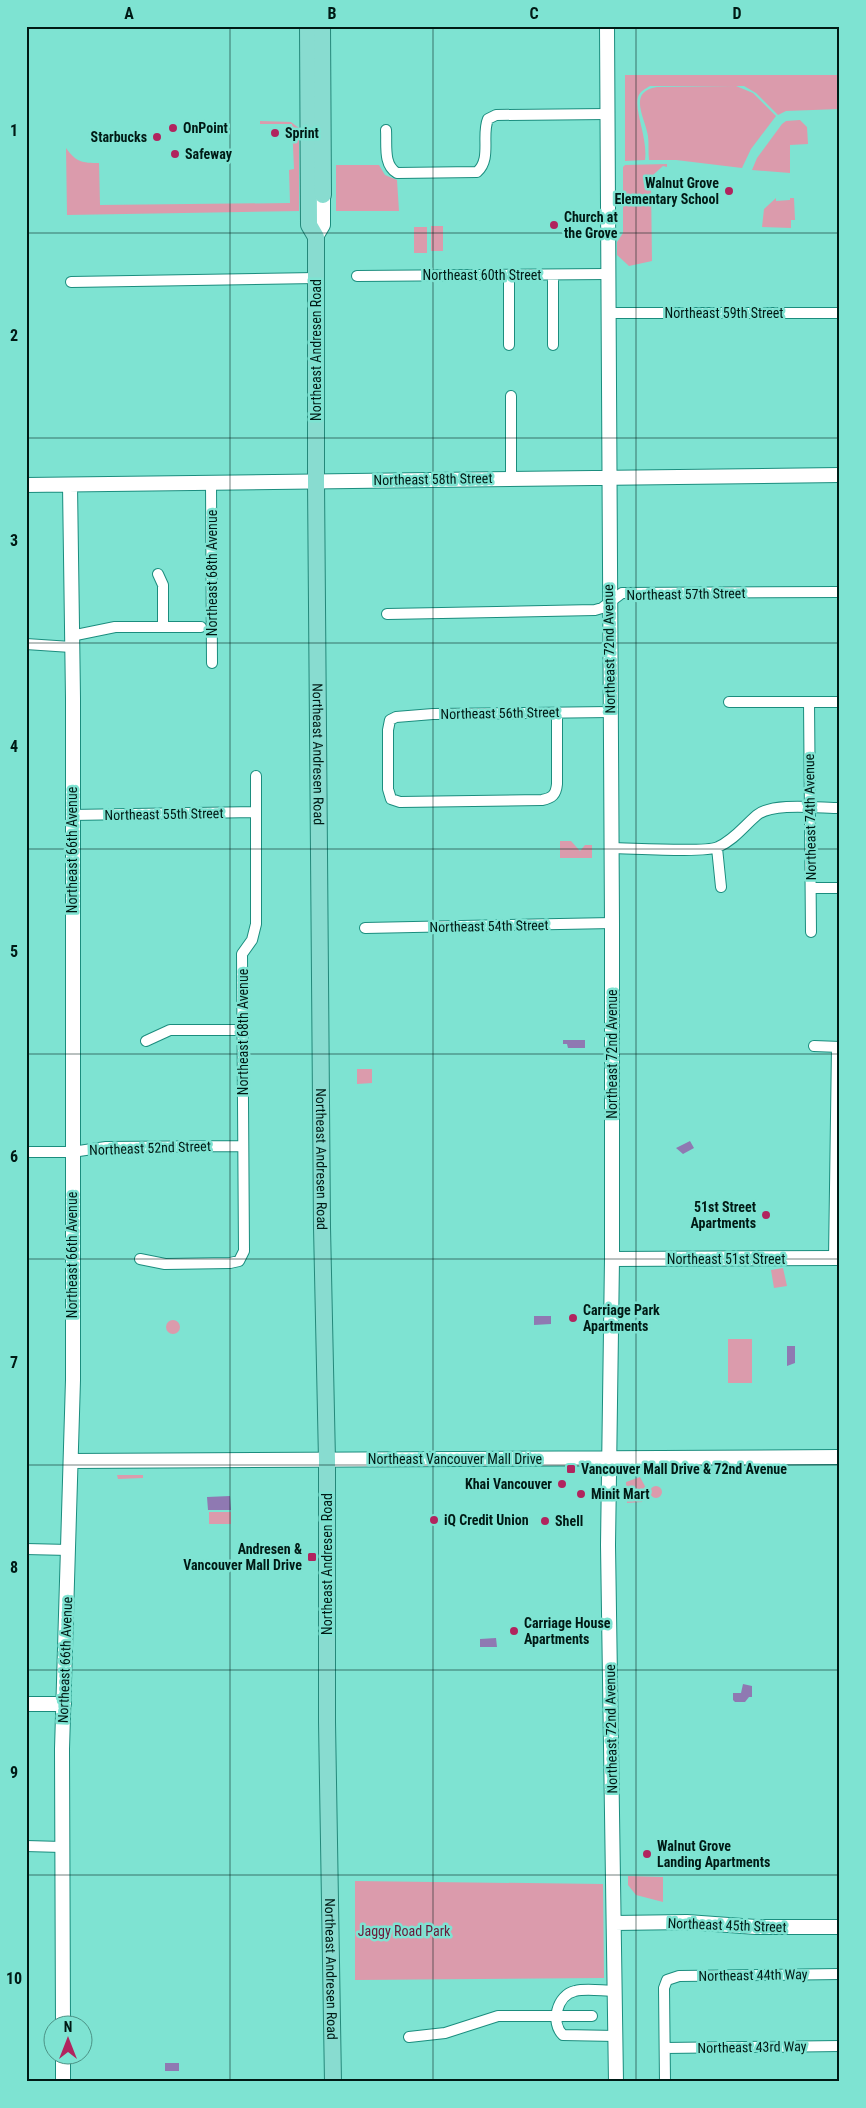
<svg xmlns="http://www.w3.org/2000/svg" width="866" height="2108" font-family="'Roboto Condensed',sans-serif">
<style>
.green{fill:#db9bac}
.water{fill:#8f79b2}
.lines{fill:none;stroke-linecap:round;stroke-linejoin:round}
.street-casing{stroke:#1b8d7e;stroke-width:12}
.secondary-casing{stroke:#1b8d7e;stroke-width:16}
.primary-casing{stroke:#24887a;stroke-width:18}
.street{stroke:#fff;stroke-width:10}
.secondary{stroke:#fff;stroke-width:14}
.primary{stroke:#88dcd0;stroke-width:16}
.grid{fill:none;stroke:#001a15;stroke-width:1;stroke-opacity:0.55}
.poi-dot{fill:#b1245e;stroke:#7ee3d2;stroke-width:2}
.labels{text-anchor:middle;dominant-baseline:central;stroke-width:5;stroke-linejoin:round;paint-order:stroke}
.poi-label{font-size:14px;font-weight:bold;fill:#001a15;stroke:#7ee3d2;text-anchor:start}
.street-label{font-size:14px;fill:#001a15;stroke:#7ee3d2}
.park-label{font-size:14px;fill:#691838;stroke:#7ee3d2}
.neatline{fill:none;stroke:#001a15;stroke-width:2}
.grid-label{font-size:16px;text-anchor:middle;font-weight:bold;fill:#001a15}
</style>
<rect width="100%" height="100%" fill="#7ee3d2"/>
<path class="green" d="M625,75H840V109L786,111L778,115L756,93L744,86H650C645,89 640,91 638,97C634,110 648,139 645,160L625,161Z
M736,86L753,93L776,116L751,149L742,168L676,160H649C648,152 649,144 648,136C645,117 627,92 657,87Z
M800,120L807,127L808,144L790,145V173L752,170L757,158L782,124L786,121Z
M260,121L291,122L299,128V211L67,215L66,148C76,162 82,163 99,163L100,205L290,203L289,170L294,169L292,124H260Z
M667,164V167L663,166L654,174L651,182L652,261L629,266L617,255V242L623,233V167L625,165Z
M336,165H379L385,175L397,180L399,211H336Z
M776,198V201L790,200V198H794L795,220H791V228L762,227L764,209Z
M431,226H443V251H431Z
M414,227H427V253H414Z
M560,841H571L580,851L585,845H592V858H560Z
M357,1069H372V1083L357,1084Z
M783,1268L787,1286L774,1288L771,1270Z
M166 1327a7 7 0 1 1 14 0a7 7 0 1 1-14 0Z
M728,1339H752V1383H728Z
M117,1475H143V1478L118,1479Z
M640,1477L646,1488L642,1502L627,1503L626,1482Z
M650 1492a6 6 0 1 1 12 0a6 6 0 1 1-12 0Z
M209,1512H231V1524H209Z
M628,1876L663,1877V1902L636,1895L628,1885Z
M355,1881L603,1884L604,1978L355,1980Z"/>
<path class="water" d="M563,1040H585V1048H568L567,1044H563Z
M690,1141L694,1148L683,1154L676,1148Z
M534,1316H551V1324L534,1325Z
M787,1346H795V1363L787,1366Z
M230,1496L231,1510H208L207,1497Z
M496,1638L497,1647H480V1639Z
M743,1684L752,1686V1697H749L745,1702H735L733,1700V1693H741Z
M165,2063H179V2071H165Z"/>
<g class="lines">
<g class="street-casing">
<path id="street" d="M386,130C387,145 383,165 397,173L477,172C492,159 481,135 488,119L496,115L607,114
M509,275V345
M553,275V345
M357,276L607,274
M71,282L316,278
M607,313H840
M511,396V478
M211,483L212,663
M158,574L163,585V627
M387,614L595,610L602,608L622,593L840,592
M71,636L115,627H201
M26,644L71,647
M729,702H840
M809,702L811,932
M557,713V784C556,795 552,798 542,800L400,802L391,799L388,789V730L390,720L396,717L433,714L610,712
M71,815L256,812
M611,848C630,848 706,853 718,847C734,840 744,826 757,815C773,802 819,808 840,808
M717,848L721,887
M811,888H840
M365,928L612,923
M146,1041L170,1030H242
M814,1046L840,1047
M26,1152H72L106,1147L243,1146
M834,1258L837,1047
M140,1259L165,1264L230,1263L239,1261L244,1251L242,954L252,940L256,924V776
M26,1549L69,1550
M26,1846L62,1847
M615,1991C602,1991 587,1988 575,1991C557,1995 550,2023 563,2035L616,2036
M409,2037L445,2033L498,2016H592
M665,2048L840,2046
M665,2082L664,1988L667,1980L679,1976L840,1974"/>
</g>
<g class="secondary-casing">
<path id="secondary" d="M607,26L612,923V1259L608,1545L616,2082
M316,237L323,225V195
M26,485L840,475
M612,1259L840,1258
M71,1461L840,1457
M26,1704H64
M614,1923L687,1922L756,1927H840
M63,2026L62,1749L73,1380V698L70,485
M63,2056V2082"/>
</g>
<g class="primary-casing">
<g id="primary">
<path id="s1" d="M308,26L309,225L316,237V482L322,1227L327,1460V1722L333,2082"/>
<path d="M322,26L323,195"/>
</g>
</g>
<use href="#street" class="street"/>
<use href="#secondary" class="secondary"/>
<use href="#primary" class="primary"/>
</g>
<path class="grid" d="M230,26V2082M433,26V2082M636,26V2082M26,233H840M26,438H840M26,643H840M26,849H840M26,1054H840M26,1259H840M26,1465H840M26,1670H840M26,1875H840"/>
<g class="poi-dot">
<circle cx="173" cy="128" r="5"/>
<circle cx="275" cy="133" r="5"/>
<circle cx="157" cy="137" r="5"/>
<circle cx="175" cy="154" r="5"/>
<circle cx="729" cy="191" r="5"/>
<circle cx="554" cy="225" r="5"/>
<circle cx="766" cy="1215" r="5"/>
<circle cx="573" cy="1318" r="5"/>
<rect x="566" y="1464" width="10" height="10" rx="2.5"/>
<circle cx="562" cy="1484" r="5"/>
<circle cx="581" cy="1494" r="5"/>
<circle cx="434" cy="1520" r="5"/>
<circle cx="545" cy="1521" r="5"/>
<rect x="307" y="1552" width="10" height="10" rx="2.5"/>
<circle cx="514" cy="1631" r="5"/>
<circle cx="647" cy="1854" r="5"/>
</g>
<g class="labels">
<g class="poi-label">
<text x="183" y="128">OnPoint</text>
<text x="285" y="133">Sprint</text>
<text x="147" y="137" text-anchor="end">Starbucks</text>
<text x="185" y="154">Safeway</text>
<text x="719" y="183" text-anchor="end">Walnut Grove<tspan x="719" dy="16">Elementary School</tspan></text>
<text x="564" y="217">Church at<tspan x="564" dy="16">the Grove</tspan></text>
<text x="756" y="1207" text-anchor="end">51st Street<tspan x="756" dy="16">Apartments</tspan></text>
<text x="583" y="1310">Carriage Park<tspan x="583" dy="16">Apartments</tspan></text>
<text x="581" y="1469">Vancouver Mall Drive &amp; 72nd Avenue</text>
<text x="552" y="1484" text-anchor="end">Khai Vancouver</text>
<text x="591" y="1494">Minit Mart</text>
<text x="444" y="1520">iQ Credit Union</text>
<text x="555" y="1521">Shell</text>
<text x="302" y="1549" text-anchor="end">Andresen &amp;<tspan x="302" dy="16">Vancouver Mall Drive</tspan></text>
<text x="524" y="1623">Carriage House<tspan x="524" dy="16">Apartments</tspan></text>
<text x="657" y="1846">Walnut Grove<tspan x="657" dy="16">Landing Apartments</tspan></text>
</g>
<g class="street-label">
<text x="482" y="275">Northeast 60th Street</text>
<text x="724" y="313">Northeast 59th Street</text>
<text transform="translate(316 350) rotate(-90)">Northeast Andresen Road</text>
<text transform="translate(433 479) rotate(-1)">Northeast 58th Street</text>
<text transform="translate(212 573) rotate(-90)">Northeast 68th Avenue</text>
<text transform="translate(686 594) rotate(-1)">Northeast 57th Street</text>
<text transform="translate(609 649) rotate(-91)">Northeast 72nd Avenue</text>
<text transform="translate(500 713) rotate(-1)">Northeast 56th Street</text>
<text stroke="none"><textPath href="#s1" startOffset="730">Northeast Andresen Road</textPath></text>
<text transform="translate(164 814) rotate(-1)">Northeast 55th Street</text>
<text transform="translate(810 817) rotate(-91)">Northeast 74th Avenue</text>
<text transform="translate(72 850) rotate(-90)">Northeast 66th Avenue</text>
<text transform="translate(489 926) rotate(-1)">Northeast 54th Street</text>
<text transform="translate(243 1032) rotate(-90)">Northeast 68th Avenue</text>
<text transform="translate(612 1054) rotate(-90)">Northeast 72nd Avenue</text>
<text transform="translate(150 1148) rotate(-2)">Northeast 52nd Street</text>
<text stroke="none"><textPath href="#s1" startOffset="1135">Northeast Andresen Road</textPath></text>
<text transform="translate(72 1255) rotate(-90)">Northeast 66th Avenue</text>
<text x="726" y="1259">Northeast 51st Street</text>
<text x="455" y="1459">Northeast Vancouver Mall Drive</text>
<text transform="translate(327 1564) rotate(-90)">Northeast Andresen Road</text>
<text transform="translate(65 1660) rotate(-88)">Northeast 66th Avenue</text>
<text transform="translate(611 1729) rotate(-91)">Northeast 72nd Avenue</text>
<text transform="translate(727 1925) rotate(2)">Northeast 45th Street</text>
<text stroke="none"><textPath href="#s1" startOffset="1945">Northeast Andresen Road</textPath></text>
<text transform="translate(753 1975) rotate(-1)">Northeast 44th Way</text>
<text transform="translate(752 2047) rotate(-1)">Northeast 43rd Way</text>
</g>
<g class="park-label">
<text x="404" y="1931">Jaggy Road Park</text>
</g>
</g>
<rect width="866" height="2108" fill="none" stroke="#7ee3d2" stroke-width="55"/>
<g transform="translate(68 2040)"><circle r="24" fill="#7ee3d2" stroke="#4c9386"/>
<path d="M0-4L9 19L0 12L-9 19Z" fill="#b1245e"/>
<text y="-8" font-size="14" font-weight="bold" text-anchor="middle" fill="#001a15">N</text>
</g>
<rect x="28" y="28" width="810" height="2052" class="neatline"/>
<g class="grid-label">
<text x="129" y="19">A</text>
<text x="332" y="19">B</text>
<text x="534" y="19">C</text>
<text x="737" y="19">D</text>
<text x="14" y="136">1</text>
<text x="14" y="341">2</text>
<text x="14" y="546">3</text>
<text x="14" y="752">4</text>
<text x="14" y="957">5</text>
<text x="14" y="1162">6</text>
<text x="14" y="1368">7</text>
<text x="14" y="1573">8</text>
<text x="14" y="1778">9</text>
<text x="14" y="1984">10</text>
</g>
</svg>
